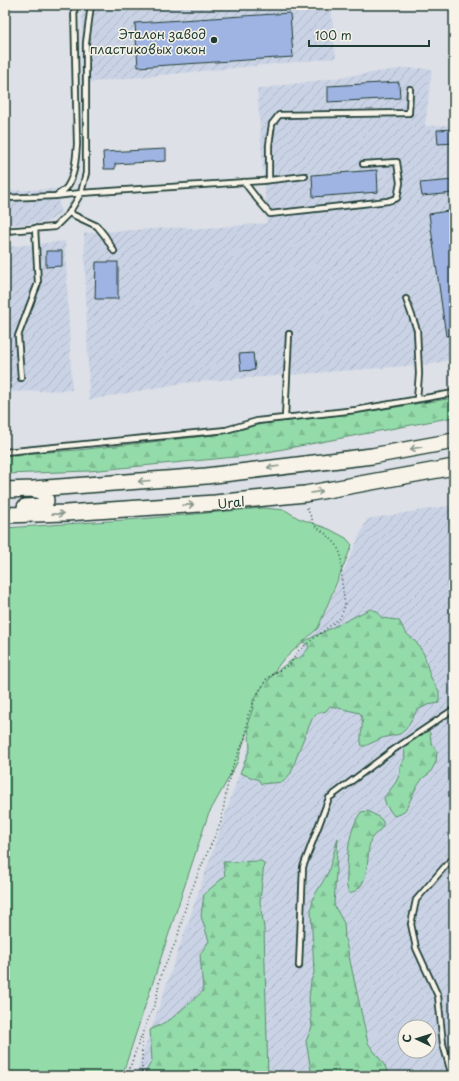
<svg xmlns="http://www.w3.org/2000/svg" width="459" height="1081" font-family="'Playpen Sans',sans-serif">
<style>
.industrial{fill:url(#industrial-furrows);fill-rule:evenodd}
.green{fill:#94dbaa;stroke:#5a8c6f}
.forest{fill:url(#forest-firs);stroke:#5a8c6f}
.building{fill:#9fb4e2;stroke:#1f3d34}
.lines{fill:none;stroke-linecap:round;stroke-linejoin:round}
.service-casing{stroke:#1f3d34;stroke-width:8}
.primary-casing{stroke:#1f3d34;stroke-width:18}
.path{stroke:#1f3d34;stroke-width:1.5;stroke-dasharray:1 3;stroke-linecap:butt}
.service{stroke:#f7f3e8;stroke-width:4.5}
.primary{stroke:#f7f3e8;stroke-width:15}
.oneway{stroke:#8b988e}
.poi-dot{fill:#1f3d34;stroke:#f7f3e8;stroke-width:1.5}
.labels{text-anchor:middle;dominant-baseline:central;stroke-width:3;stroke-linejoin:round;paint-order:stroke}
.poi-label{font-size:13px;fill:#1f3d34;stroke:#f7f3e8;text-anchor:end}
.street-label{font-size:13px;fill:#1f3d34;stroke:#f7f3e8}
</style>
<defs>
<pattern id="industrial-furrows" width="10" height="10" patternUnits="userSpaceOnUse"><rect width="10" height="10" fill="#cad3e5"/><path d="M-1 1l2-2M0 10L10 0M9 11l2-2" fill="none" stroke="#adb6c5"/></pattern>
<pattern id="forest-firs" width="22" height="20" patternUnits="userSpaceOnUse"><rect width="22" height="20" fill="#94dbaa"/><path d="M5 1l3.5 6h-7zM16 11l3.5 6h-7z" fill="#7fbd93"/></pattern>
</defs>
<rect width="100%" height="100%" fill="#dde0e6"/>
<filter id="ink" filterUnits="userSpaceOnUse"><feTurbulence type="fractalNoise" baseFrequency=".025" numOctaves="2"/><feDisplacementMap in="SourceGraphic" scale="8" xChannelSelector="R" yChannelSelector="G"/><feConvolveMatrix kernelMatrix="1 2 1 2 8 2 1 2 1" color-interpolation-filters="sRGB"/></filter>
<g filter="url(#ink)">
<path class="industrial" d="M82,5H331L336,58L100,81L81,85Z
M406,68L432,69L425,126L454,125V359L433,364L183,383L89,400L84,233L185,227L197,229L267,223L257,89Z
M56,189L61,214L45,223L5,225V191Z
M65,241L72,390L5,392V247Z
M454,505V1076H135L267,693L318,628L367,519ZM405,1027H429V1051H405Z"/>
<path class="green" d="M263,508L285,510L298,518L329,529L346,538L352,545L318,628L281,662L259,694L237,763L208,815L122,1076H5V528L140,519Z"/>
<path class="forest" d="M454,398V417L246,456L89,471L5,474V455L78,450L224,434L262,424L358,413Z
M370,609L377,611L382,618L397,620L400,622L405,632L416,642L424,654L430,676L439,691V703L428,705L417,710L406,729L400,734L382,738L365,746H362C358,735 366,724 360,713L330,706L326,711L316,714L313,717L301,745L291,773L283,782L261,784L259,780L240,773L250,749L248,722L253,708V700L263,686L277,671L292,660L300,658L308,649L309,646L303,642Z
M427,730L430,733L431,742L437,752L436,762L430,773L423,778L416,788L406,809L401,814L394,816L386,805L384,798L396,782L400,773V766L405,758L404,748L420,732Z
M368,811C372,814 381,817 383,822C385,830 371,834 370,842C367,855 369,880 358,889C355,891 352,893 350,894C345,888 347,880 347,873C347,853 349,829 361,812Z
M338,838L334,905L344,923L345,938L368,1043L385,1066L389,1076H312L306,1041L312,1027L309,998L311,981L314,973L311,910L313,898L328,873Z
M261,861L264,863L260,902L264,928L268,1076H143L152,1061L150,1030L171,1019L203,991L200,954L209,941L201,916L204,894L225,876L223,862Z"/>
<path class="building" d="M290,13L293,57L138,67L135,23Z
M399,82L400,98L328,102V86Z
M454,129V143L438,144L437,130Z
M166,149V161L115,164V169H104L103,152Z
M377,170L378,192L313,197L312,175Z
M454,180V193L422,196L420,183Z
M454,210V335L446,336L429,214Z
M46,251H62V266L46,267Z
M96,262H118V299H95Z
M253,353L255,370L241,371L239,354Z"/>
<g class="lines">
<g class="service-casing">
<path id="service" d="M269,180V145L272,124L279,115L409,113L410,89
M244,182L258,200L270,214L388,201L397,198L400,183L397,162L363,164
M57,195C60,193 65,190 67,187C75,175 76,158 77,144L74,5
M5,198L55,196L81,193L262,181L305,176
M69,213L97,226L105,236L114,251
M5,231L55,227L69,213L81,193L86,173V43L91,5
M406,299L417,330L419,374L417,399
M21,378L18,336L38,283L35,228
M285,418L289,334
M5,452L226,430L257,421L356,410L454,393
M299,966L303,867L329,798L393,750L454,709
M452,1076L443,1044L438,996L416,948L411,924L416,900L447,864L454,858"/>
</g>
<g class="primary-casing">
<path id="primary" d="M5,490L33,489L206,476L372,456L454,441
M25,507L43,506L46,501L45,495L40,491L33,489
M5,515L66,513L215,503L305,494L454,467"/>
</g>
<path class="path" d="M127,1076L141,1036
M142,1076V1034L156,1001L160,977L177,939L187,902L198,874L221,822L228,782L234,763L245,738L248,715L257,695L267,678L290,664L299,650L340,618L345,606L342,583L341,555L336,544L326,534L315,526L306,506"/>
<use href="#service" class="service"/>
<use href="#primary" class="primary"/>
</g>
<defs><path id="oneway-shaft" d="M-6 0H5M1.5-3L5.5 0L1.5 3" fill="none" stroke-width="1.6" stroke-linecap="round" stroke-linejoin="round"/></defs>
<g class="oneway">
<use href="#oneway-shaft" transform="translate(416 448) rotate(170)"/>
<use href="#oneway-shaft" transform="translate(273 467) rotate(173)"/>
<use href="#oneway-shaft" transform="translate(144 481) rotate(175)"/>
<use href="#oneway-shaft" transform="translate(317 492) rotate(-10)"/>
<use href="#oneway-shaft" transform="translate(188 505) rotate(-4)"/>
<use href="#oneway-shaft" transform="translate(58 514) rotate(-1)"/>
</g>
</g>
<circle class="poi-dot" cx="214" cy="40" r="4"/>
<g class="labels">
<g class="poi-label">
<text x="206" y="33">Эталон завод<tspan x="206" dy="15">пластиковых окон</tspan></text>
</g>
<g class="street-label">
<text transform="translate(231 502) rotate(-6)">Ural</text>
</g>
</g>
<rect width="459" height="1081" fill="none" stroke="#f7f3e8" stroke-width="20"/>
<rect x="10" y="10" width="439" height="1061" fill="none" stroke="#1f3d34" stroke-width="1.5" filter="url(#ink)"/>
<g transform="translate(417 1039) rotate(274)"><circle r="19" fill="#f7f3e8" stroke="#a1aaa0"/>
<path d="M0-3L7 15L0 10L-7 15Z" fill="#1f3d34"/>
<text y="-6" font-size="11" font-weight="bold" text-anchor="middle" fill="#1f3d34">С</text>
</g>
<path d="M309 40v6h120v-6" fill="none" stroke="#1f3d34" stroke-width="2"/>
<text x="315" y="40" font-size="12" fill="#1f3d34" stroke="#f7f3e8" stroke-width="3" paint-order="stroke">100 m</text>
</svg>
